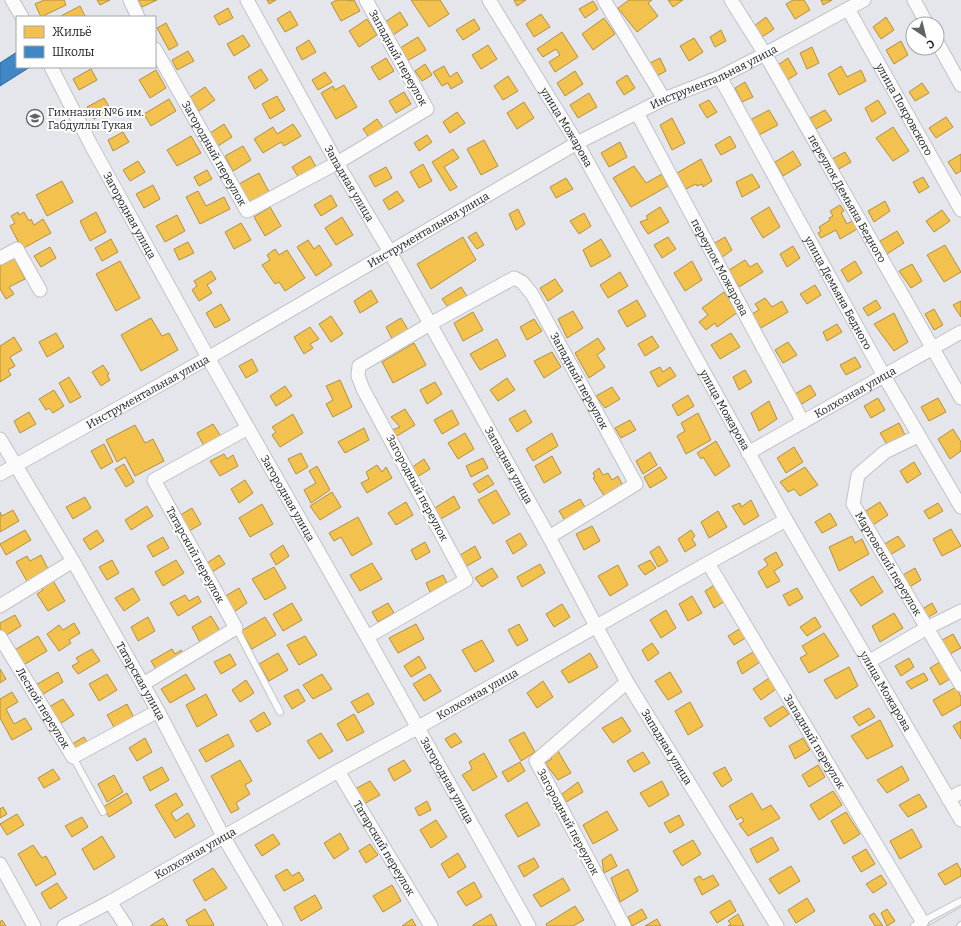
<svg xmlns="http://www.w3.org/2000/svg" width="961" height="926" font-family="Bitter,serif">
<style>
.homes{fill:#f2c14e;stroke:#b29040}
.schools{fill:#3f88c5;stroke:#346894}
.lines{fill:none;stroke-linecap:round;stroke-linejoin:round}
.lane-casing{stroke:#c1c2c7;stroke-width:8}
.street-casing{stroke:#c1c2c7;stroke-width:15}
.lane{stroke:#fbfbfc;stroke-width:6}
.street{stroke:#fbfbfc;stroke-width:13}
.tram{stroke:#c4c4c5;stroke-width:1}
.labels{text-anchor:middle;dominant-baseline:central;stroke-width:4;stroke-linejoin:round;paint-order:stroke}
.street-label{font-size:11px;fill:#1c1d20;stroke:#fff}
.poi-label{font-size:11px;fill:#1c1d20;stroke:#fff;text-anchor:start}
</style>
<rect width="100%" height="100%" fill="#e5e6ec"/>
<path class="homes" d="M44,0H64L66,5L41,17L35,4Z
M97,0H110L100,5Z
M138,0H157L142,7Z
M267,0H276L269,4Z
M337,0H347L348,1L354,0L360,11L341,21L331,3Z
M411,0H440L449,14L429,27Z
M514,0H526L517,6Z
M629,0H652L648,3L658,16L637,32L618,8Z
M668,0H683L673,7Z
M793,0H804L810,10L795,19L786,4Z
M821,0H832L823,5Z
M593,1L598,9L585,18L579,9Z
M80,6L85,16L83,17H59Z
M228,8L233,18L219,25L214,16Z
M290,11L298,25L285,32L277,19Z
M400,12L408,25L393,35L385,22Z
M541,14L550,27L534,37L526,24Z
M766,17L774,29L762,37L754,26Z
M886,17L894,30L881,39L873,27Z
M604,18L615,34L593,50L582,34Z
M367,19L377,35L359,47L349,31Z
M474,19L480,29L463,40L456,30Z
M166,23L178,45L169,50L157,28Z
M721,30L726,41L715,47L710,37Z
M562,32L578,57L555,72L549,62L560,55L556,49L543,57L537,49Z
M243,35L250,46L234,56L227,44Z
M418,37L426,50L407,61L400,48Z
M694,38L703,52L689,61L680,46Z
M309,40L316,52L302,60L296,48Z
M901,41L908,55L894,64L886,50Z
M488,45L497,59L481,69L472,55Z
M812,47L819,63L807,69L800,53Z
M188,51L194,61L177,70L172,60Z
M386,58L394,71L379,80L371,67Z
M660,58L666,71L655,77L648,64Z
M788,58L797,74L784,82L775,67Z
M425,64L432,75L422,81L415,71Z
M444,66L450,77L457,72L463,82L451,89L448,83L442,86L433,72Z
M841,66L847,77L861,70L866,81L839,95L828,74Z
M91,69L97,80L79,90L73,79Z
M261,69L268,80L255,89L248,77Z
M156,70L166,88L150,98L139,80Z
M575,71L583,84L565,96L557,83Z
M325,72L332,82L318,90L312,80Z
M627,75L635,88L624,95L616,82Z
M508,76L518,91L503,100L494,86Z
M745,82L753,97L742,102L735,88Z
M922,83L929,93L915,101L909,92Z
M344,85L357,107L336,119L321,93L333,86L335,90Z
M205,87L215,100L199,111L190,97Z
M404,92L411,104L396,113L389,101Z
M589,93L597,107L578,118L570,105Z
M277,96L285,110L270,119L262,104Z
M104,98L111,110L94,119L87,107Z
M169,99L176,111L151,126L144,114Z
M709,100L717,112L707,118L699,105Z
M878,100L886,113L872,122L865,108Z
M524,102L534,118L517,129L507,113Z
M769,110L778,125L759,135L750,120Z
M825,110L832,120L816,129L810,118Z
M457,112L465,123L450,133L443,122Z
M946,117L953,127L936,138L929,128Z
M672,118L685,143L672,150L660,125Z
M377,119L384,129L370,139L363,129Z
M224,124L232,137L218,146L210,133Z
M293,124L301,136L284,146L281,142L263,153L254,139L273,127L277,134Z
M893,127L909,151L893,161L876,138Z
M123,132L129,142L113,151L108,140Z
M427,135L432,142L419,151L414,143Z
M191,136L201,153L177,166L167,150Z
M730,136L736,147L721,155L715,145Z
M484,140L498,166L481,175L467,149Z
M620,142L627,157L609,167L601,153Z
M243,146L251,160L233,171L225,156Z
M453,149L459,158L444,167L457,187L450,191L432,162Z
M793,151L801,165L783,176L775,162Z
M845,152L851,162L839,169L832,159Z
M961,154V171L956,174L948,162Z
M310,156L316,167L299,178L292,167Z
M701,159L712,181L703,187L702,184L697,186L696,184L686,189L677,173Z
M138,161L145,172L130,181L123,170Z
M423,164L432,181L419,188L410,172Z
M634,166L646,183L662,174L668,186L631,207L613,178Z
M386,167L392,178L375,187L369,176Z
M207,170L212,179L199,186L194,177Z
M259,173L269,192L249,203L239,184Z
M752,174L760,187L742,197L736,182Z
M923,177L929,187L919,193L913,182Z
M566,178L573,189L556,198L550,187Z
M62,181L73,202L47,216L36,195Z
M153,185L160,199L144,208L136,194Z
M198,191L206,206L224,197L230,209L200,224L186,197Z
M397,191L404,201L389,210L383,200Z
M331,195L337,206L321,216L314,205Z
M885,201L890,211L874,222L868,211Z
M840,205L844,211L841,213L847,224L855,219L859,228L840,239L836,230L821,238L818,233L821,231L819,227L830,220L829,218L833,216L830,211Z
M270,207L281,226L265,236L254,217Z
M660,207L669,222L648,234L640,222L648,219L646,216Z
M769,207L780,227L763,238L751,218Z
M518,209L525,224L516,230L509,214Z
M942,210L950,221L934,232L926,221Z
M18,212L19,215L24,212L29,221L31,219L34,225L43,219L51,233L22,249L10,226L15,223L11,216Z
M96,212L106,232L90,241L80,221Z
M584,213L591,226L579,234L570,221Z
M177,215L185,231L165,242L156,226Z
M342,217L353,235L336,245L325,228Z
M241,223L251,240L234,249L225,232Z
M897,231L904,243L887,254L880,241Z
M476,232L484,245L477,249L468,237Z
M463,237L476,260L431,289L417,264Z
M668,237L676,249L662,258L654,245Z
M725,237L732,250L721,258L713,244Z
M111,239L118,252L102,261L95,248Z
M601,239L611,256L591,267L583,250Z
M308,240L314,249L319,245L332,265L316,276L297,247Z
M188,242L194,253L179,260L174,249Z
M945,245L961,272L944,282L927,255Z
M793,246L800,258L787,267L780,254Z
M50,247L56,258L41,267L34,256Z
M275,249L279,255L287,250L305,278L285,291L279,282L275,284L262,265L270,260L267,255Z
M14,258L25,279L9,287L14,294L6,299L0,289V266Z
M745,260L750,267L757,263L763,272L739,287L729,270Z
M120,261L140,298L116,311L96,274Z
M692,261L702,280L685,291L674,273Z
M855,261L862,273L848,282L841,270Z
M912,264L922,281L911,288L899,271Z
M211,271L216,279L207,285L212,293L199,301L192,290L197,286L194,281Z
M620,272L628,286L608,298L600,285Z
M555,279L563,291L548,301L540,288Z
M815,285L821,295L807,304L800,294Z
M461,287L469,299L450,310L442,299Z
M371,290L378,302L360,313L354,301Z
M724,292L738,312L717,327L715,323L706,330L699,322L708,315L702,308Z
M765,298L772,307L782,301L788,312L761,328L752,314L759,310L755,304Z
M637,300L646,316L627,327L618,311Z
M876,300L881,308L868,316L863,308Z
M961,301V317L953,305Z
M221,304L230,320L215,328L206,313Z
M934,309L943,325L934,330L925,314Z
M573,311L583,328L567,338L558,319Z
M473,312L483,330L463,341L454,323Z
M894,313L908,342L894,351L874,324Z
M331,316L343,334L331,342L319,324Z
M151,318L162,336L169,333L178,350L141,371L121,335Z
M401,318L410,333L394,343L386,327Z
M534,319L542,331L527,340L520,327Z
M837,324L842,332L827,341L823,332Z
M310,327L319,339L310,344L313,348L304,354L294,337Z
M56,333L64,347L47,357L39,342Z
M731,333L740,347L720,359L711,345Z
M652,336L659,347L645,356L638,344Z
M14,337L22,350L10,357L15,366L8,370L11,375L0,382V346Z
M598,338L605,349L597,355L605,367L589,378L575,353Z
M497,339L506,356L480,370L470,354Z
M788,342L797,355L783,363L775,350Z
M414,343L426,365L393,383L382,362Z
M552,352L561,367L544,378L534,361Z
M855,357L861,367L846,375L840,365Z
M252,359L258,371L246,378L239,366Z
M103,365L109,374L107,375L110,380L101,386L92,372Z
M660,367L663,372L670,367L676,376L658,387L650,372Z
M745,370L752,382L739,390L733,377Z
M69,377L81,397L70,403L59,383Z
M507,378L515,390L498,401L490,390Z
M340,380L352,407L333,417L326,404L333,400L326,386Z
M435,382L442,394L427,404L420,390Z
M810,385L816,395L802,404L795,394Z
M285,386L292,396L276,406L270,396Z
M612,387L620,399L605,408L596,396Z
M54,390L64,406L53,413L49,408L46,410L39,399Z
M688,395L694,406L678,416L672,405Z
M878,398L885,410L871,418L864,406Z
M938,398L946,412L929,421L921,407Z
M769,401L777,419L759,431L751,413Z
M405,409L415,425L397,436L392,430L400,427L391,417Z
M452,410L459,424L442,434L434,420Z
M525,410L532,422L517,432L509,419Z
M29,412L36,424L20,433L14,421Z
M698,413L711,440L686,454L677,436L685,431L681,423Z
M293,414L303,433L280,447L272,435L276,432L272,427Z
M630,420L636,430L621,438L615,428Z
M899,423L906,437L888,446L880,433Z
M213,424L222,438L205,448L197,433Z
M135,425L145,443L153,439L164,461L135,476L125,457L117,462L106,440Z
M364,428L369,440L345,453L338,442Z
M953,429L961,442V451L950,459L938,439Z
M465,433L474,449L458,459L448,443Z
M552,433L558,446L533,461L526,449Z
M716,441L730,466L715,476L703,457L701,459L697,453Z
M104,444L113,462L101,469L91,451Z
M794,447L803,462L786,473L777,458Z
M650,452L657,465L643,474L636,461Z
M301,453L308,467L296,474L288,459Z
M224,454L227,459L233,455L238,466L220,476L210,461Z
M552,456L561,473L544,483L535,466Z
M483,458L488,468L471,477L466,466Z
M424,459L430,469L417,477L411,468Z
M914,462L921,474L907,483L900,471Z
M124,464L134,482L126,487L115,469Z
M377,465L382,472L386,467L392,478L367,493L361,483L369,479L366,472Z
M317,466L330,490L311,503L304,490L316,483L309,471Z
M660,467L667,478L650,488L644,477Z
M805,467L818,485L800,496L794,489L788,492L780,482Z
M599,468L603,475L608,473L612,480L618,476L623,486L606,499L593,478L595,477L593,473Z
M488,475L494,484L479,493L473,484Z
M245,480L253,493L239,503L231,489Z
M496,490L510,514L493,524L478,500Z
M332,492L341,507L320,520L310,506Z
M454,496L460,508L439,520L433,509Z
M85,497L91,508L73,519L66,507Z
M580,499L587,510L566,522L559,511Z
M751,500L759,516L744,525L732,506L740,503L741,507Z
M406,502L413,515L396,525L388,513Z
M880,502L888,515L873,525L864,512Z
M938,503L943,511L929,519L924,511Z
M262,504L273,524L250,537L239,518Z
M147,506L153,516L131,530L125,520Z
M192,508L201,524L186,533L177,517Z
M13,510L19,521L0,532V512L2,516Z
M718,511L727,527L709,538L701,522Z
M830,513L837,525L822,533L815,522Z
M358,517L372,544L352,556L341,537L334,541L329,533Z
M592,526L600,541L584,550L576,534Z
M951,529L961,546L942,556L933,539Z
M25,530L31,540L6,555L0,544Z
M97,530L104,541L90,550L83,539Z
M691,530L695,536L692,539L696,545L685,552L678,539Z
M520,533L527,545L513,554L506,541Z
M852,536L855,543L862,539L869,554L839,571L829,547Z
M898,536L905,546L890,555L883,545Z
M163,537L169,548L153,557L147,546Z
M425,542L430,552L416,560L411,550Z
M283,545L289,556L276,565L270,554Z
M475,546L481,558L465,567L460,555Z
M659,546L668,561L658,567L650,552Z
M776,552L783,565L774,571L780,581L767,588L758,572L768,565L764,559Z
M41,555L49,571L28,583L16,562L27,556L30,561Z
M219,555L225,564L209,574L204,565Z
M112,560L119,573L107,580L99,567Z
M176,560L184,573L163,586L155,572Z
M650,560L656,568L645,575L638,566Z
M372,563L382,579L360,591L350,575Z
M540,564L545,573L522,587L517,577Z
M618,565L628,585L610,596L598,576Z
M274,567L286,588L265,600L252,579Z
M492,568L498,577L482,587L475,578Z
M915,568L921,580L908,588L901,576Z
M443,575L448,585L431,594L426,583Z
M873,576L883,592L861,606L850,590Z
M51,577L65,601L48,611L37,594L43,590L39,584Z
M716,584L725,601L714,608L705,591Z
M133,588L140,600L124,611L115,598Z
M239,588L247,603L231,614L222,598Z
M797,588L803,598L789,606L783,595Z
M185,595L189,601L198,596L201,602L178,616L170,603Z
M692,596L702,613L688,621L679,604Z
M292,603L302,620L283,631L273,614Z
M388,603L394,613L378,622L372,612Z
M932,603L937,612L925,619L919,611Z
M562,604L570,617L554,627L546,614Z
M666,610L676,628L661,638L650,620Z
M894,613L903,628L880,642L872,626Z
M15,615L21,626L5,636L0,628V623Z
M211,616L222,634L202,646L192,627Z
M148,617L155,631L138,641L131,627Z
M265,617L276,635L252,649L241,631Z
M815,617L821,627L807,636L800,627Z
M74,623L80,633L69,640L71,643L59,651L47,634L59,625L63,630Z
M416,624L424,639L398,653L389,638Z
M519,624L528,640L517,646L508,630Z
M741,628L747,637L734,645L728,636Z
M824,633L839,656L809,673L800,658L807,654L802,646Z
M953,634L961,648L950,654L942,640Z
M38,636L47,651L22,666L13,651Z
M305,636L317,655L299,665L287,645Z
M482,640L494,661L475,672L462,650Z
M652,643L659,653L648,661L642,650Z
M92,649L100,661L78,674L72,666L79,662L76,658Z
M172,649L175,654L181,650L184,656L157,671L151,661Z
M753,652L760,662L742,674L737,662Z
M278,653L288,670L269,681L259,664Z
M590,653L598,667L569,683L561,671Z
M230,654L236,665L221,674L214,662Z
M419,656L426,668L411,677L404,666Z
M909,658L914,667L901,676L895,666Z
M943,660L953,677L940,685L930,668Z
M849,667L858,686L836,699L824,680Z
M0,669L6,679L0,683Z
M58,672L63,682L40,696L34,686Z
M670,672L682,692L668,700L655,681Z
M924,673L928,680L911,689L906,682Z
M107,674L117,690L99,701L89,684Z
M186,674L195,689L170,703L161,689Z
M322,674L332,689L313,699L303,685Z
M430,674L441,691L424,701L413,684Z
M769,678L776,689L761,700L753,689Z
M246,680L254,693L240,702L232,690Z
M543,681L553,697L537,708L527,693Z
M956,687L961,697V705L942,716L933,700Z
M298,689L305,701L292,709L284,696Z
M12,692L18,702L6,709L14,724L25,718L32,729L12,740L0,718V699Z
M368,693L374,704L358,713L351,702Z
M206,694L217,715L197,727L186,705Z
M63,699L74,715L58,725L47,708Z
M690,702L703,726L688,735L675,711Z
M127,704L134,718L115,729L107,715Z
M783,706L789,714L770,727L764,718Z
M869,708L875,717L859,726L853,717Z
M264,712L271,724L257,732L250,721Z
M354,714L364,732L347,741L337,724Z
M622,717L631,731L613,743L602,728Z
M880,720L893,746L867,759L851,736Z
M961,721V739L953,726Z
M524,732L535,752L521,761L509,740Z
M321,733L333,751L319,759L307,741Z
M455,733L462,742L451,748L445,739Z
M228,734L234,746L206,762L199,750Z
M84,737L89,745L74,753L69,746Z
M145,738L152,752L137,761L129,748Z
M803,738L810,750L795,759L789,746Z
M558,751L571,773L558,780L545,763L552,759L549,755Z
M643,752L650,763L634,772L627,761Z
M484,753L497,777L473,791L462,775L472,769L469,762Z
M240,760L252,781L245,785L250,794L236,803L239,809L231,813L211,776Z
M404,760L411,771L394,781L388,769Z
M520,762L525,771L508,782L502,772Z
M818,765L825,777L809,787L802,775Z
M902,766L909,780L887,793L877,780Z
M162,767L169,780L150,791L143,777Z
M725,767L732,780L722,787L713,773Z
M53,769L60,779L44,788L38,778Z
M114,775L123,792L107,802L98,784Z
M370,781L380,795L364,804L355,789Z
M662,781L669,795L649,807L640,793Z
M578,782L583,792L566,802L562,794Z
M833,791L842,805L819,820L810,805Z
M127,793L132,803L109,817L103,807Z
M176,793L183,805L171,813L176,821L188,813L195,826L175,838L155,805Z
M752,793L762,810L771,805L780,818L748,836L739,824L744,821L741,817L737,820L729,806Z
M919,794L927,807L908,817L899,805Z
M427,801L431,810L419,816L415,808Z
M527,802L540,825L518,837L505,815Z
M3,807L7,814L0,818V809Z
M607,811L618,830L593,844L583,825Z
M846,812L860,834L844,844L831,821Z
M17,814L24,825L7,835L0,824Z
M679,815L684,825L670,833L664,823Z
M82,817L88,827L72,837L65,826Z
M436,820L447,837L431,848L420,830Z
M912,829L922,847L900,859L890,841Z
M340,833L349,849L334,859L324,843Z
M273,834L280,844L262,856L255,845Z
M102,836L115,857L94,870L82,849Z
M772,837L779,850L757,863L750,849Z
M693,840L701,854L682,866L673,851Z
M370,844L378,855L366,863L359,851Z
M33,845L42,858L46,856L56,874L36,886L18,854Z
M866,849L875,864L861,872L852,857Z
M458,853L466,867L449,878L441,864Z
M611,854L617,866L604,873L602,860Z
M534,858L539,867L524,877L518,866Z
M957,863L961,870V876L945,885L938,874Z
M791,866L800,881L779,894L769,879Z
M213,868L227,888L205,901L193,880Z
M287,869L292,876L299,872L304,880L284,891L275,876Z
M628,869L638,891L620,902L611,878Z
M713,875L719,885L702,895L694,879L700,876L703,880Z
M881,875L887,884L873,893L866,884Z
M563,878L570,890L541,907L533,895Z
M474,882L482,897L466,906L457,892Z
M57,883L67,898L50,909L41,893Z
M392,885L401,901L383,912L373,896Z
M315,895L322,908L301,921L294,907Z
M807,898L815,911L796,923L788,910Z
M730,900L736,911L717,923L710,912Z
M575,906L584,920L573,926H547L546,924Z
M205,909L214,925L211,926H189L186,920Z
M642,909L647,918L632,926L628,917Z
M887,909L895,921L887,926L881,913Z
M874,913L883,926H875L869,916Z
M491,914L497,926H473V925Z
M738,914L744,926H728L731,924L728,921Z
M163,918L168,926H150Z
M412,919L416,926H402Z
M657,919L661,926H645Z
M2,920L6,926H0V922Z"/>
<path class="schools" d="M17,52V67H30L0,86V63Z"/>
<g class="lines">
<g class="lane-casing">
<path id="lane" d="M236,628L280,712
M73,757L103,812
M914,926L961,901
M960,926L961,925"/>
</g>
<g class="street-casing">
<g id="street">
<path d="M12,0L22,17"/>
<path d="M130,0L138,17"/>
<path id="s1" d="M247,0L337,163L390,252L549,537L596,626L627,682L777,926"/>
<path id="s2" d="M489,0L577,143L786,520L961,820"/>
<path d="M604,0L664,99"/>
<path id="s3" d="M731,0L765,54L961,398"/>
<path d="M914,0L927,24"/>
<path id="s4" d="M848,9L961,210"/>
<path d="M937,42L961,85"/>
<path id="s5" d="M155,49L247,211L337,163L427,109L366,0"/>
<path id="s6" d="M51,67L91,145L215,370L367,637L529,926"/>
<path id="s7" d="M720,77L884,376L961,507"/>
<path id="s8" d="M637,113L803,422"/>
<path d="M0,258L17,249L40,290"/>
<path id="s9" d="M918,436L885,452L858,475L853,504L961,685"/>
<path id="s10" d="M0,439L73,561L158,711L223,836L276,926"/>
<path id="s11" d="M748,453L961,332"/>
<path id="s12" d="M0,474L208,358L577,143L664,99L720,77L765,54L864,0"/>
<path id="s13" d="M708,563L922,921"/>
<path d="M0,606L73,561"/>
<path id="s14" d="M0,637L73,757L158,711"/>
<path id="s15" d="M367,637L466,580L363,389L358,376L359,366L430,324L514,278L522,282L532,294L636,484L549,537"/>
<path d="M868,662L927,628L961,611"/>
<path d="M143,684L236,628L154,480L248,428"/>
<path id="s16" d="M338,771L431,926"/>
<path d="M948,799L961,792"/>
<path d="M0,864L34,926"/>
<path d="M110,902L126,926"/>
<path id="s17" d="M64,926L110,902L338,771L417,728L708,563L786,520"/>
<path d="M624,926L536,761L627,682"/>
</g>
</g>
<use href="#lane" class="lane"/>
<use href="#street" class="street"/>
<path class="tram" d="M928,926L961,907"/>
</g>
<defs>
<g id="school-ring" transform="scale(0.9)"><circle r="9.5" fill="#fff" stroke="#626367" stroke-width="1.5"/><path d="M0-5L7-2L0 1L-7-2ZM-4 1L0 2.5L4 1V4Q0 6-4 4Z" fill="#626367"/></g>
</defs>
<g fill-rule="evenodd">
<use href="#school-ring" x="35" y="118"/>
</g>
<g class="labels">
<g class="street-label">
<text transform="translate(398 58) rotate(61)">Западный переулок</text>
<text stroke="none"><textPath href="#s12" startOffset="817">Инструментальная улица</textPath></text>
<text stroke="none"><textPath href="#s4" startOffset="115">улица Покровского</textPath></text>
<text stroke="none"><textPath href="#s2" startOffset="149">улица Можарова</textPath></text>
<text stroke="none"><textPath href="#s5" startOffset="120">Загородный переулок</textPath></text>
<text stroke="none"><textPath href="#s1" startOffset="210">Западная улица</textPath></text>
<text stroke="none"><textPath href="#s3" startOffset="230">переулок Демьяна Бедного</textPath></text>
<text stroke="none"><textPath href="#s6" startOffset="168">Загородная улица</textPath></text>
<text stroke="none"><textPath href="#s12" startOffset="493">Инструментальная улица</textPath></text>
<text stroke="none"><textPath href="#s8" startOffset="175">переулок Можарова</textPath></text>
<text stroke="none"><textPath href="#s7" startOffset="246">улица Демьяна Бедного</textPath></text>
<text stroke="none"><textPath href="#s15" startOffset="657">Западный переулок</textPath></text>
<text stroke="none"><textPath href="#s12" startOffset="169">Инструментальная улица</textPath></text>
<text stroke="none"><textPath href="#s11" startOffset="123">Колхозная улица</textPath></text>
<text stroke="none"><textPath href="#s2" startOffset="473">улица Можарова</textPath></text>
<text stroke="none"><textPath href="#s1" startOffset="534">Западная улица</textPath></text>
<text transform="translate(417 488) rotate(62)">Загородный переулок</text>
<text stroke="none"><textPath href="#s6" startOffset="492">Загородная улица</textPath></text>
<text transform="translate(195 555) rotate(61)">Татарский переулок</text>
<text stroke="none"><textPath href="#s9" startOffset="171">Мартовский переулок</textPath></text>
<text stroke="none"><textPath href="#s10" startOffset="280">Татарская улица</textPath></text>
<text stroke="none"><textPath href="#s2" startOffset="797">улица Можарова</textPath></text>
<text stroke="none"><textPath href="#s17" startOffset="474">Колхозная улица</textPath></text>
<text stroke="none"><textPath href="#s14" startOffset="83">Лесной переулок</textPath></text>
<text stroke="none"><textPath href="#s13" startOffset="208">Западный переулок</textPath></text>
<text stroke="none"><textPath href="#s1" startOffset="857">Западная улица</textPath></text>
<text stroke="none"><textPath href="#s6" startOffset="816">Загородная улица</textPath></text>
<text transform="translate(568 822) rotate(62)">Загородный переулок</text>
<text stroke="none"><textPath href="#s16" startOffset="90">Татарский переулок</textPath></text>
<text stroke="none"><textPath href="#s17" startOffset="150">Колхозная улица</textPath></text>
</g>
<g class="poi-label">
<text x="48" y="112">Гимназия №6 им.<tspan x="48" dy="13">Габдуллы Тукая</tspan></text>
</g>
</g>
<rect x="16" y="16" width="140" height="52" fill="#ffffff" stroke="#a4a5a6"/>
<rect x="24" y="26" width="20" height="12" fill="#f2c14e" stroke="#a4a5a6"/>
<text x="52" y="36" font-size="12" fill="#1c1d20">Жильё</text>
<rect x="24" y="46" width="20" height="12" fill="#3f88c5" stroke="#a4a5a6"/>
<text x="52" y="56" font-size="12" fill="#1c1d20">Школы</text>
<g transform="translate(925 36) rotate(145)"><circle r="19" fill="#ffffff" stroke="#a4a5a6"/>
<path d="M0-3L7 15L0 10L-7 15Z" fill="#626367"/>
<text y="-6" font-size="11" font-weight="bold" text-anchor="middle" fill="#1c1d20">С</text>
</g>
</svg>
